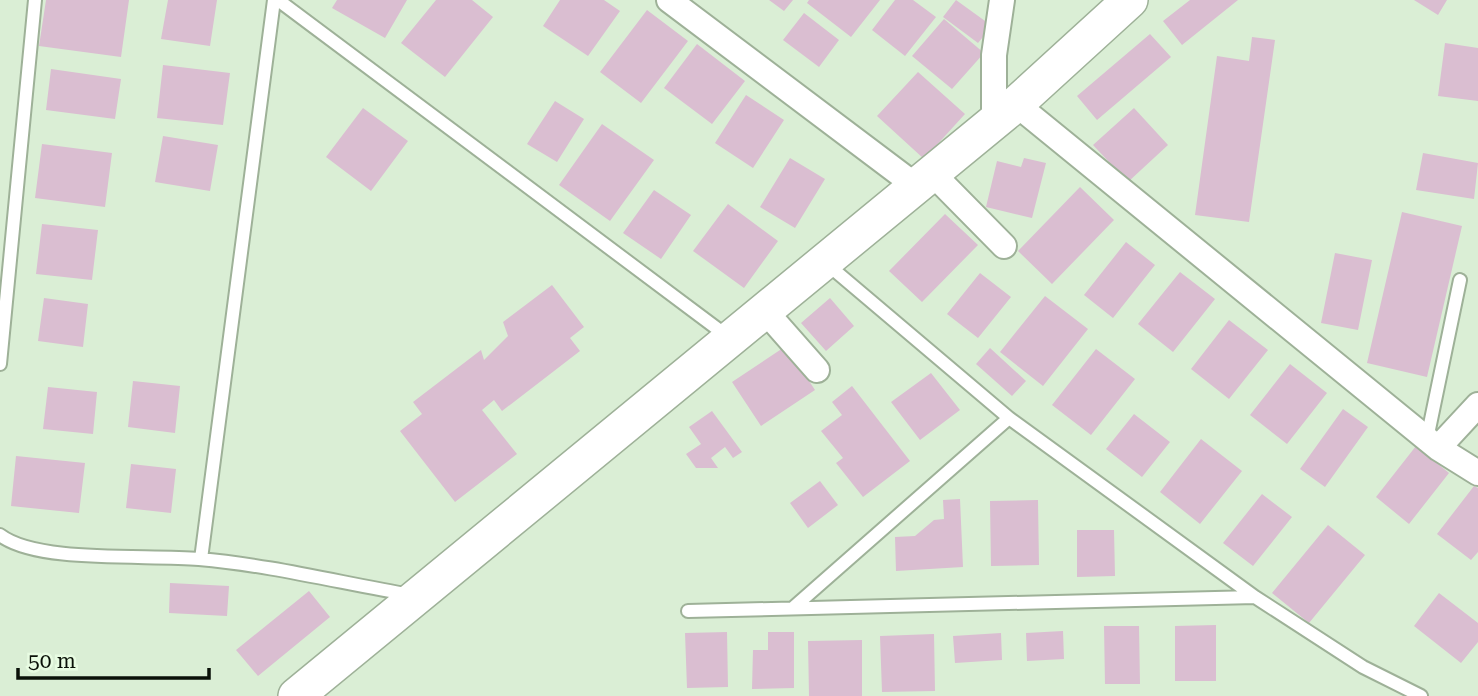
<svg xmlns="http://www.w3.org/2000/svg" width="1478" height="696" font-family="'Roboto Serif',serif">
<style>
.building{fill:#dabed1}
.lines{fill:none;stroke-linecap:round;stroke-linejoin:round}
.lane-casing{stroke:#9eb198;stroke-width:16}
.street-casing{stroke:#9eb198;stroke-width:28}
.secondary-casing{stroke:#9eb198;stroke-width:38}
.lane{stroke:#fff;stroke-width:12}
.street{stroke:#fff;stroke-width:24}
.secondary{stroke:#fff;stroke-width:35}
</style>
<rect width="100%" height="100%" fill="#daeed5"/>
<path class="building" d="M46,0H129L121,57L39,46Z
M168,0H217L210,46L161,39Z
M337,0H407L385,38L332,8Z
M436,0H472L493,17L445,77L401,43Z
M560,0H604L620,11L588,56L543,26Z
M769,0H793L784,11Z
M809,0H880L851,37L807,3Z
M895,0H913L936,17L905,56L872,30Z
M956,0L992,26L978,43L943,17Z
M1190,0H1238L1182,45L1163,21Z
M1414,0H1447L1438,15Z
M647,10L688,41L641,103L600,72Z
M804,13L839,40L819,67L783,40Z
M944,19L984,53L952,89L912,56Z
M1150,34L1171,57L1097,120L1077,96Z
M1252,37L1275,40L1249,222L1195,215L1217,56L1249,61Z
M1445,43L1478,48V101L1438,96Z
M697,44L745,81L712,124L664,88Z
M163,65L230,73L223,125L157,118Z
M51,69L121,79L115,119L46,110Z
M918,72L965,114L924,159L877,116Z
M746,95L784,120L753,168L715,143Z
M555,101L584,119L557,162L527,144Z
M363,108L408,141L371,191L326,157Z
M1134,108L1168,145L1128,182L1093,145Z
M602,124L654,160L610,221L559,185Z
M163,136L218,145L210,191L155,182Z
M42,144L112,153L105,207L35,198Z
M1423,153L1478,163L1474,199L1416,190Z
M790,158L825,179L795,228L760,207Z
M1024,158L1046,163L1032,218L986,207L997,161L1021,167Z
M1080,187L1114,220L1052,284L1018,251Z
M654,190L691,215L661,259L623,233Z
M728,204L778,241L744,288L693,251Z
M1402,212L1462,226L1427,377L1367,363Z
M945,214L978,245L922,302L889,271Z
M42,224L98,230L92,280L36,274Z
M1126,242L1155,265L1113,318L1084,295Z
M1335,253L1372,260L1358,330L1321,323Z
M1180,272L1215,299L1173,352L1138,324Z
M980,273L1011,297L978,338L947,314Z
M552,285L584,327L570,338L580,351L502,411L494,400L482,410L517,454L455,502L400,431L422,414L413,402L481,350L484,360L508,336L503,322Z
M1045,296L1088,329L1043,386L1000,352Z
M44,298L88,304L83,347L38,341Z
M830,298L854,326L826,351L801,323Z
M1229,320L1268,350L1229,399L1191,369Z
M786,346L815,390L761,426L732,382Z
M990,348L1026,381L1012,396L976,364Z
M1096,349L1135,379L1091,435L1052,405Z
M1290,364L1327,393L1287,444L1250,415Z
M931,373L960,410L920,440L891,402Z
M133,381L180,386L175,433L128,427Z
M852,386L910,461L863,497L836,463L843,458L821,431L842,415L832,402Z
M48,387L97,392L93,434L43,429Z
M1343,409L1368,427L1325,487L1300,469Z
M712,411L742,452L733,458L725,447L711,458L718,468H696L686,454L701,444L689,427Z
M1134,414L1170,442L1142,477L1106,449Z
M1201,439L1242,471L1200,524L1160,492Z
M1416,446L1449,473L1409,524L1376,497Z
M16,456L85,463L79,513L11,506Z
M131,464L176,469L171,513L126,508Z
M820,481L838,505L808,528L790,503Z
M1474,486L1478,488V552L1471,560L1437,534Z
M1262,494L1292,517L1253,566L1223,543Z
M960,499L963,567L896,571L895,537L915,536L934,520L944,519L943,500Z
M1038,500L1039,565L991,566L990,501Z
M1328,525L1365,555L1309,623L1272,593Z
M1077,530H1114L1115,576L1077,577Z
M170,583L229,586L227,616L169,613Z
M309,591L330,617L258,676L236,650Z
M1439,593L1478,623V642L1461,663L1414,626Z
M1216,625V681H1175V626Z
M1104,626H1139L1140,684H1105Z
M1063,631L1064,659L1027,661L1026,633Z
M727,632L728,687L687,688L685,633Z
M768,632H794V688L752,689L753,650H768Z
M1001,633L1002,660L955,663L953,636Z
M934,634L935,691L882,692L880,636Z
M862,640V696H809L808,641Z"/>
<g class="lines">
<g class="lane-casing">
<path id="lane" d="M278,0L727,336
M827,264L1009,418L1255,597L1363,667L1421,696
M0,364L35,0
M1427,439L1460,280
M0,535C38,564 149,554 199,559C270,565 341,583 411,595
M201,559L274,0
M794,607L1009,418
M688,611L1255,597"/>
</g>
<g class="street-casing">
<path id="street" d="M669,0L916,186
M1016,104L1438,448L1478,473
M994,122V55L1002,0
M932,173L1004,246
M765,311L817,370
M1438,448L1478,405"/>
</g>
<g class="secondary-casing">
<path id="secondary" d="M296,696L1016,104L1130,0"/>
</g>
<use href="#lane" class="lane"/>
<use href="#street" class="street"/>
<use href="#secondary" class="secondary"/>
</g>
<path d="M18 668v10h191v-10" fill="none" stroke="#0a1108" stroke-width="3.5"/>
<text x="28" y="668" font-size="21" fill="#0a1108" stroke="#e8fce2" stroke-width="5" paint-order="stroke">50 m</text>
</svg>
